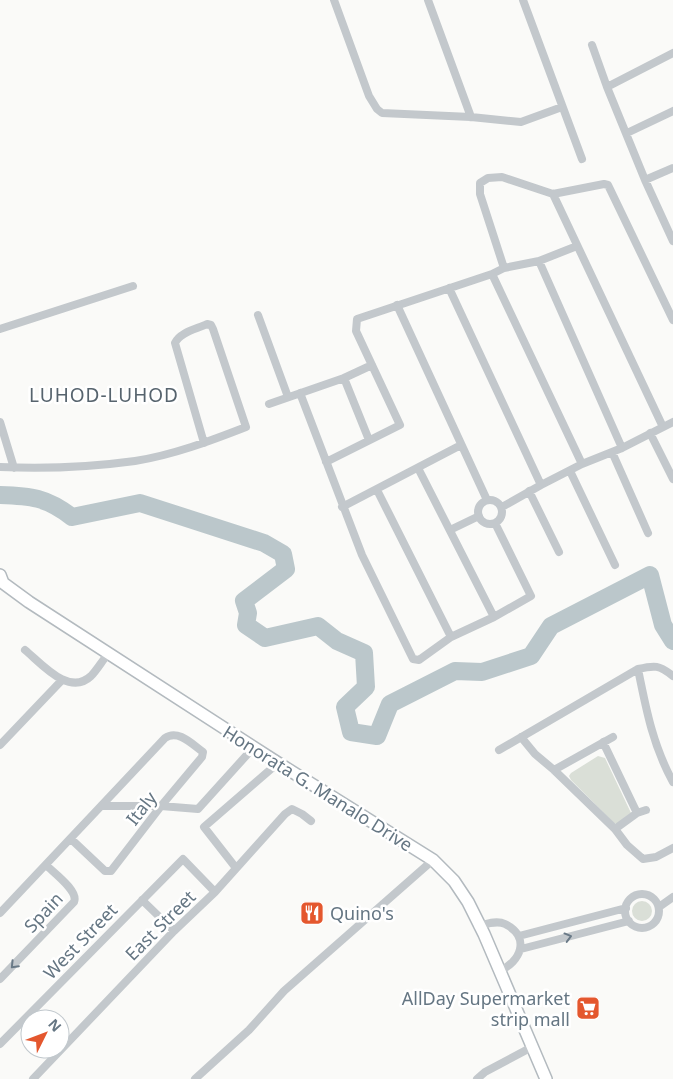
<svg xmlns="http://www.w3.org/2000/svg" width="673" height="1079" font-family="'Noto Sans',sans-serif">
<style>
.green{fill:#dadfd7}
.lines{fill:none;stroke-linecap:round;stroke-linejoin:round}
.river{stroke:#bbc7cb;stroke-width:18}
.secondary-casing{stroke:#b3babf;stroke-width:14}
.street{stroke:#c3c8cc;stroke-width:8}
.secondary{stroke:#fff;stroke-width:11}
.oneway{stroke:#6a7a87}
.labels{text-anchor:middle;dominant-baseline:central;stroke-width:5;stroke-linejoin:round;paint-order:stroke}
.street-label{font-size:18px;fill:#657683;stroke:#fff}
.poi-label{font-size:18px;fill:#657683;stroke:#fff;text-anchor:start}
.neighbourhood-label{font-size:19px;letter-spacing:1px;fill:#57646e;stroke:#fff}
</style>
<rect width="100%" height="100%" fill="#fafaf8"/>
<path class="green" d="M598,756L605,758L631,813L617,824L614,823L571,780L569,776L571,773Z
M632 911a10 10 0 1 1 20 0a10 10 0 1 1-20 0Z"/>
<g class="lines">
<path class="river" d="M0,495C31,496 46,497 72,517L140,503L264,543L283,554L286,569L244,601L248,613L246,625L265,638L318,626L337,641L364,653L366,687L345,707L351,732L377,736L390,704L455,671L482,672L531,656L551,626L650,575L663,625L673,641"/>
<g class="secondary-casing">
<path id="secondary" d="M0,575L3,583L29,602L278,763L433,860L454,881L468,902L484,934L546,1079"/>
</g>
<path class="street" d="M334,0L369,96L377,109L382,113L471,117L521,122L562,107
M428,0L471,117
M523,0L582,159
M592,45L607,87
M673,53L607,87L645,180L673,241
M627,133L673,111
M645,180L673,168
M553,194L663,427
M539,261L622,448
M504,268L480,194V183L488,178L502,177L553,194L604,184L608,185L673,320
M492,274L582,464
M449,288L541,485
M397,305L487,500
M258,315L288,397
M0,329L133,286
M300,393L362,555L413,659L419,660L451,637L494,617L531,596L495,523
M269,404L344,378
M0,422L14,468
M650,433L673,479
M369,440L344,378L372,365
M612,452L648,533
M326,462L400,425L356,331L357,319L492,274L504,268L539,261L577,246
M0,467C45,469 91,467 135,461C173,455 210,441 246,427L213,329L211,325L207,324C197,329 180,332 175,343L204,443
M418,468L494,617
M570,471L615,565
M377,490L451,637
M529,491L559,552
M478 512a12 12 0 1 1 24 0a12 12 0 1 1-24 0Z
M342,507L461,445
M502,507L541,485L582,464L622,448L673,422
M450,530L479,516
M25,650C41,663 69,697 91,676C97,670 102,661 108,654
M638,669C646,709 653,746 673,782
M521,737L535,754L554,770L615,829L627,845L643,859L656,857L673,848
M603,742L637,813
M0,745L62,680
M499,750L638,669C655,665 659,665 673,676
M554,770L613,737
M615,829L637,813L646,810
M71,839L105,871H111L161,806L202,757L203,752C192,744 178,729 165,738L101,806
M236,868L204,827L278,763
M625 911a17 17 0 1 1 34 0a17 17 0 1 1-34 0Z
M142,900L174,931
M659,907L673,897
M0,913L101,806H161L198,809L254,747
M478,926C486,924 497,920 505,924C531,937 521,962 499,971
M519,936L626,908
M521,949L629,921
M0,979L74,902C79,891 54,873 46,865
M0,1044L183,859L215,892
M33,1079L174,931L215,892L285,814L292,809L302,814L311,821
M195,1079L249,1030L284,991L433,860
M477,1079L485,1072L532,1047"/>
<use href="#secondary" class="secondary"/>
</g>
<defs><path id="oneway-chevron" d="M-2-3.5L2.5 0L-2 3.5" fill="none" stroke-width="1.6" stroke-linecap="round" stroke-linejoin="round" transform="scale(1.25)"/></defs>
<g class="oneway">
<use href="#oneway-chevron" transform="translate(568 937) rotate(-15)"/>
<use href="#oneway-chevron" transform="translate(14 965) rotate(134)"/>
</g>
<defs>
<g id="restaurant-square" transform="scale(1.25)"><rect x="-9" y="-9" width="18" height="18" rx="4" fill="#e4572e" stroke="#fff"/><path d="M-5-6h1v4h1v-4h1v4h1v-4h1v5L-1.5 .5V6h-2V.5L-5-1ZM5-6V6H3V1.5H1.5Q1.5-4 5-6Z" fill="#fff"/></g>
<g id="supermarket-square" transform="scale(1.25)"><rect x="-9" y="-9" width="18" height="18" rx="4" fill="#e4572e" stroke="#fff"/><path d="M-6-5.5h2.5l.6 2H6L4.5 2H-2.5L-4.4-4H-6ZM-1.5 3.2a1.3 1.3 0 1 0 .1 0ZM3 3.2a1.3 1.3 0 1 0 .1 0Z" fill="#fff"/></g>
</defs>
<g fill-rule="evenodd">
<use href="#restaurant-square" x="312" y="913"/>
<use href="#supermarket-square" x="588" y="1008"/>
</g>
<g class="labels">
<g class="street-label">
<text transform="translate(318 788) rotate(32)">Honorata G. Manalo Drive</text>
<text transform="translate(141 808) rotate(-52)">Italy</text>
<text transform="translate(43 912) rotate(-47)">Spain</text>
<text transform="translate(160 925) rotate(-45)">East Street</text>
<text transform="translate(80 941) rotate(-46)">West Street</text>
</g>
<g class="poi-label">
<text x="330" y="913">Quino's</text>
<text x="570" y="998" text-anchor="end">AllDay Supermarket<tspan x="570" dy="21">strip mall</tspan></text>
</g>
<g class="neighbourhood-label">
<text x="104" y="395">LUHOD-LUHOD</text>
</g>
</g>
<g transform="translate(45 1034) rotate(48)"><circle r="24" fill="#ffffff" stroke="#c1c8cd"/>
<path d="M0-4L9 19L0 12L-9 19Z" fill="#e4572e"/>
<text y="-8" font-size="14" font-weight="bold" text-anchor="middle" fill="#657683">N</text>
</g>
</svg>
